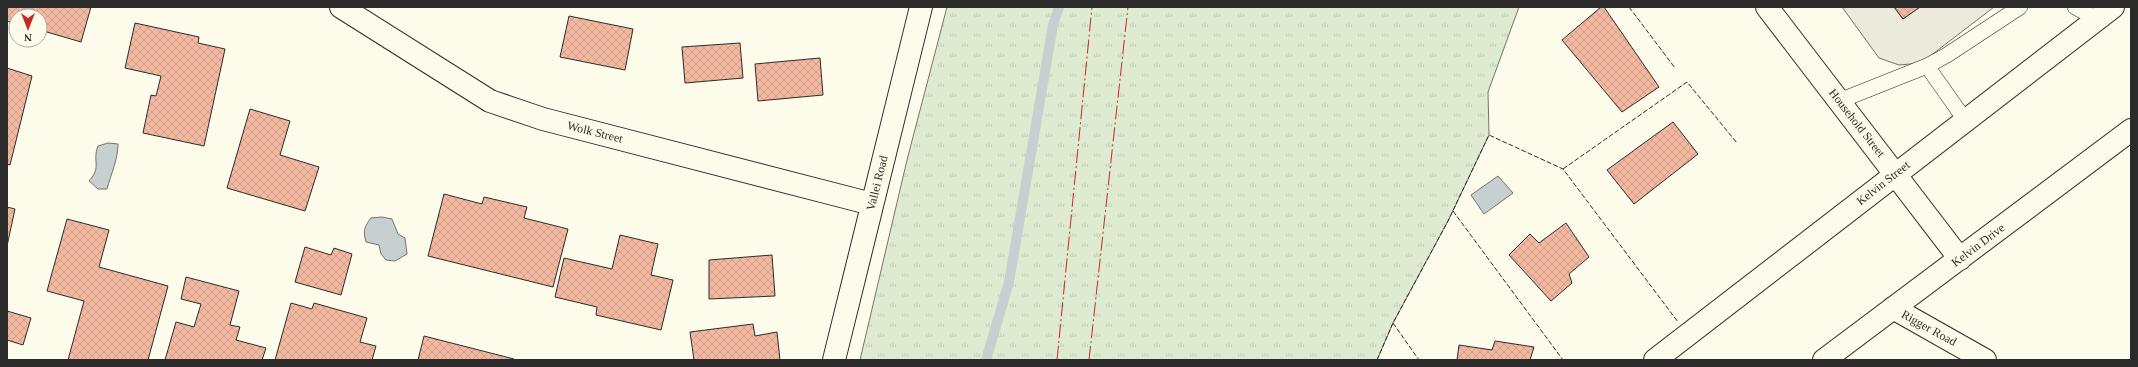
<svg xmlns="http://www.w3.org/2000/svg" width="2138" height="367" font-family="'Times New Roman',serif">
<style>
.grass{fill:url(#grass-tufts);stroke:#74746e}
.parking{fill:#eceadb;stroke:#74746e}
.water{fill:#c7d0d0;stroke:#74746e}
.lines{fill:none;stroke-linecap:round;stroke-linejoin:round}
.stream{stroke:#c7d0d0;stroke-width:10}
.building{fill:url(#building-cross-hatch);stroke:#2b2b2b}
.service-casing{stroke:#2b2b2b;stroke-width:16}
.minor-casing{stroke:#2b2b2b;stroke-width:24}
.service{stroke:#fdfbea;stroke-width:15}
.minor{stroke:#fdfbea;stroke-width:22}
.fence{stroke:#2b2b2b;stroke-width:1;stroke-dasharray:5 2;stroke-linecap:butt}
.power{stroke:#c62828;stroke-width:1;stroke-dasharray:14 3 2 3;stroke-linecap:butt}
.labels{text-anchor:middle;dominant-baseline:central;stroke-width:3;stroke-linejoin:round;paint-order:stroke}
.street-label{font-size:12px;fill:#2b2b2b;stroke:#fdfbea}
</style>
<defs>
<pattern id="grass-tufts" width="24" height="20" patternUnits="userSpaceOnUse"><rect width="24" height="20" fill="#deebd1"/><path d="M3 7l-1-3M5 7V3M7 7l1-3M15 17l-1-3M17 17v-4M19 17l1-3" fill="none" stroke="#bfcab4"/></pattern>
<pattern id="building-cross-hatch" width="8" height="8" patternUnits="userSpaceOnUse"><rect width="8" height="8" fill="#f2b8a0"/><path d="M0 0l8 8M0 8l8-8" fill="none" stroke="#d09e8a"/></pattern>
</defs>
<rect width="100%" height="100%" fill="#fdfbea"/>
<path class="grass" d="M947,7H1519L1488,92L1489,135L1448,221L1393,323L1377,360H860L907,160Z"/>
<path class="parking" d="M1842,7H1894L1903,19L1920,7H1994L1921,63L1899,65L1879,58Z"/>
<path class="water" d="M108,143L118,144C118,159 111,174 107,189H98L89,181C102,167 92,161 98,146Z
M1498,176L1513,193L1484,214L1471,195Z
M382,217L392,219L398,234L405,238L407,254L395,261L386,260L381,254L379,245L366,242C363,231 364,227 371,218Z"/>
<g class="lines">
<path class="stream" d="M986,360L1009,282L1053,25L1059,7"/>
</g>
<path class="building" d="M7,7H91L81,42L40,30V16H16V24L7,21Z
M1601,7H1604L1659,87L1622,112L1562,40Z
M1894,7H1920L1903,19Z
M569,16L633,29L625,70L560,57Z
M135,23L199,37L198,43L225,49L204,146L143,133L151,95L156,96L161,76L125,68Z
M740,43L743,78L685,83L682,47Z
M820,58L823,95L758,101L755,64Z
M7,68L32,76L10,165L7,164Z
M250,109L290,121L280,155L319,167L305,211L227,188Z
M1673,122L1698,154L1634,204L1607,170Z
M444,194L482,204L484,197L527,207L524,218L568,229L553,287L428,256Z
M7,207L15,209L7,246Z
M67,219L109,230L99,267L168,286L148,360H68L84,301L47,291Z
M1566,223L1589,257L1569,274L1572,283L1551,301L1509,255L1530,234L1539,243Z
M620,235L658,244L651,275L673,280L661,330L596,315L597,307L555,297L564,258L612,269Z
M305,247L331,255L334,248L352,254L341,295L295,282Z
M772,255L775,296L709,299V260Z
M186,277L239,291L230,325L240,327L236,340L266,348L262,360H165L176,322L194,327L201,304L181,299Z
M291,303L312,309L314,303L367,318L360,342L376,346L372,360H275Z
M7,311L31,318L23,345L7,340Z
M753,324L755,336L777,332L780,360H694L690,332Z
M424,336L514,359L513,360H418Z
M1495,341L1534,347L1530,360H1457L1459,345L1492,350Z"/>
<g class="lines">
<g class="service-casing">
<path id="service" d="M2075,7L2097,19
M1927,66L1965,120
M1839,101L1927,66L1947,55L2020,7"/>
</g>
<g class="minor-casing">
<path id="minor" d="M341,7L490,101L543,119L872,204
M1767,7L1960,259
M1893,308L1985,360
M834,360L921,7
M1655,360L2113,7
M1824,360L2131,130"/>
</g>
<use href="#service" class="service"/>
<use href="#minor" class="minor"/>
<path class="fence" d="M1629,7L1675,68
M1563,169L1687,82L1737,143
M1453,211L1563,360
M1393,323L1419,360
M1377,360L1393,323L1448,221L1489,135L1563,169L1678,322"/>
<path class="power" d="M1057,360L1092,7
M1089,360L1128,7"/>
</g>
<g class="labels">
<g class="street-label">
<text transform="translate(1857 123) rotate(52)">Household Street</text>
<text transform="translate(595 132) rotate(14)">Wolk Street</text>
<text transform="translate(877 183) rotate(-76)">Vallei Road</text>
<text transform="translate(1883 183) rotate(-38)">Kelvin Street</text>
<text transform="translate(1978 245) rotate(-37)">Kelvin Drive</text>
<text transform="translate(1929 328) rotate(29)">Rigger Road</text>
</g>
</g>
<rect width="2138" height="367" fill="none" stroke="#2b2b2b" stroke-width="16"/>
<g transform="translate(28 28) rotate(180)"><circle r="19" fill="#fdfbea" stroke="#a9a89e"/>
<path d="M0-3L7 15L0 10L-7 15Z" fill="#c62828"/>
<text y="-6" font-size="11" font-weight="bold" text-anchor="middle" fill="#2b2b2b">N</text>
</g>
</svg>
